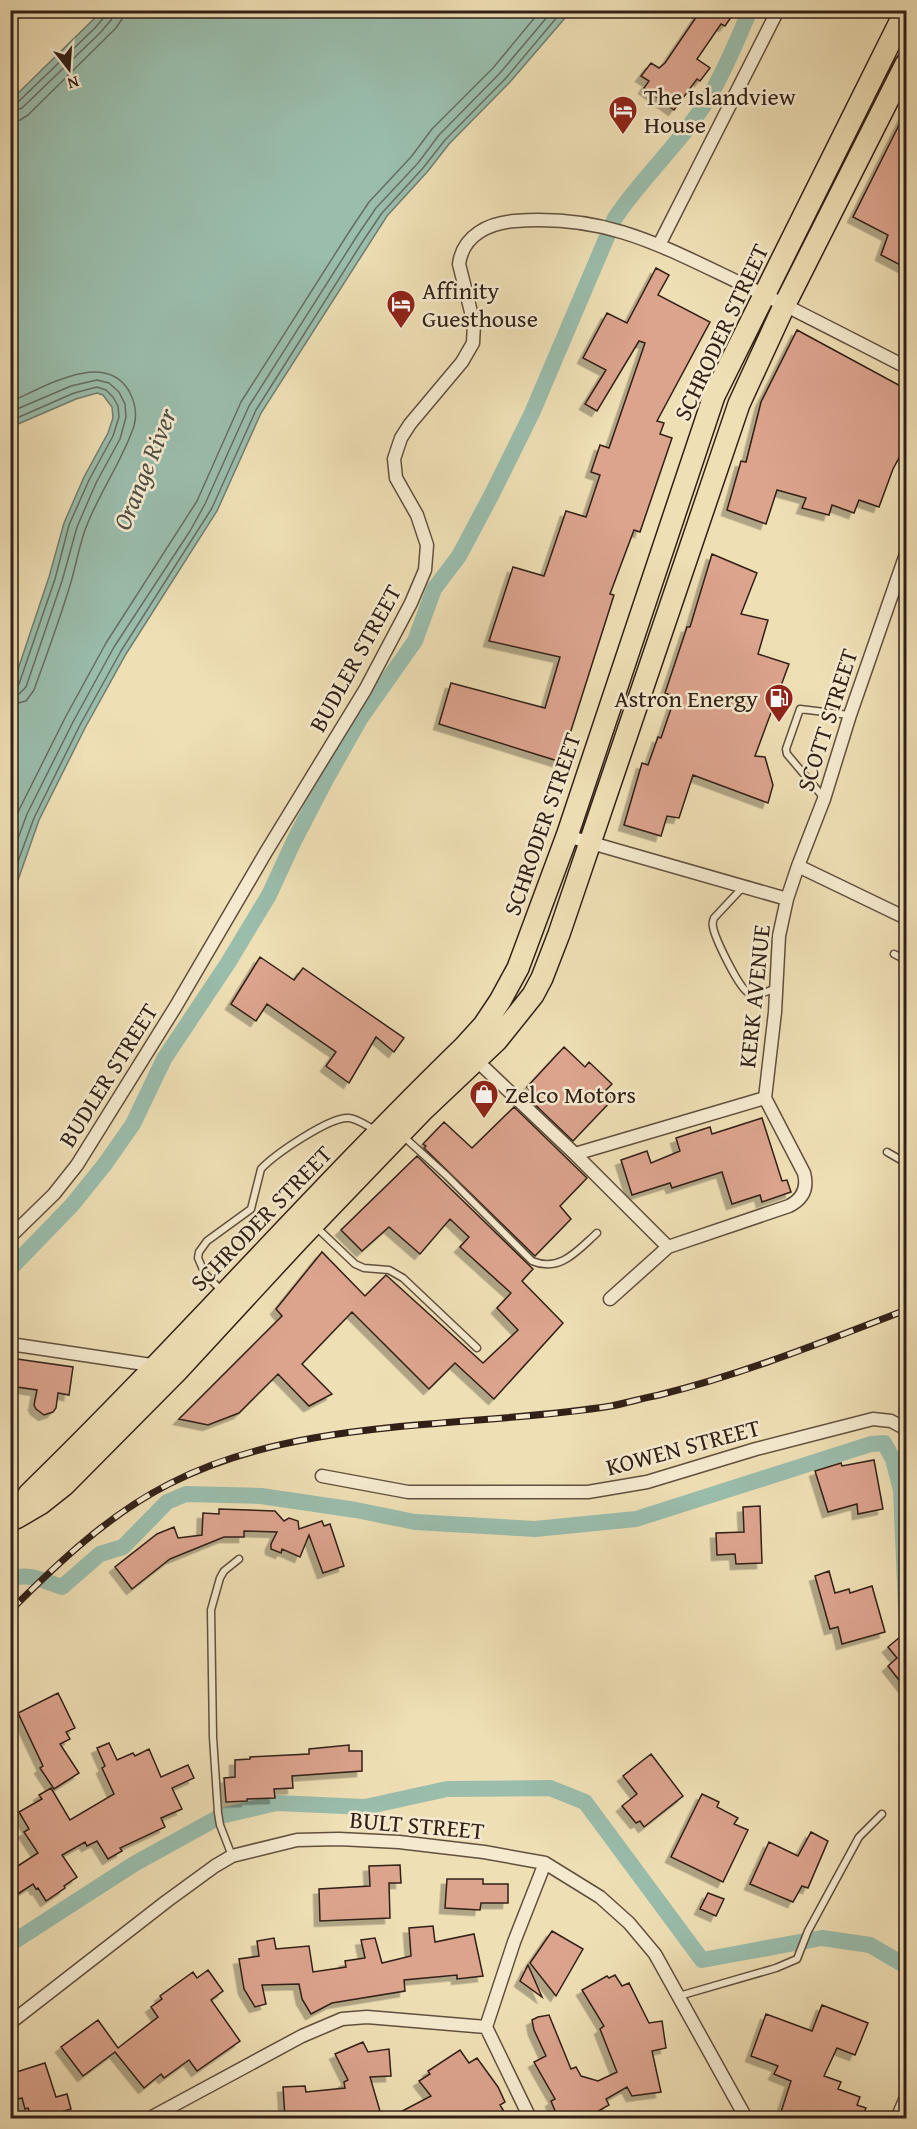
<svg xmlns="http://www.w3.org/2000/svg" width="917" height="2129" font-family="'Gentium Book Plus',serif">
<style>
.water{fill:#9abdac;stroke:#707e70;stroke-width:1.5}
.lines{fill:none;stroke-linecap:round;stroke-linejoin:round}
.shore{stroke:#666e62;stroke-width:1.5}
.canal{stroke:#9abdac;stroke-width:16}
.building{fill:#dca38d;stroke:#322017;stroke-width:1.5;filter:url(#shadow)}
.service-casing{stroke:#61503e;stroke-width:9}
.minor-casing{stroke:#61503e;stroke-width:15}
.trunk-casing{stroke:#322017;stroke-width:24}
.service{stroke:#f5eacf;stroke-width:6}
.minor{stroke:#f5eacf;stroke-width:12}
.trunk{stroke:#efdfb5;stroke-width:21}
.rail-casing{stroke:#322017;stroke-width:7}
.rail{stroke:#f5eacf;stroke-width:4.5;stroke-dasharray:14;stroke-linecap:butt}
.labels{text-anchor:middle;dominant-baseline:central;stroke-width:5;stroke-linejoin:round;paint-order:stroke}
.poi-label{font-size:24px;fill:#322017;stroke:#f5eacf;text-anchor:start}
.street-label{font-size:24px;fill:#322017;stroke:#f5eacf}
.water-label{font-size:26px;font-style:italic;fill:#514f44;stroke:#f5eacf}
</style>
<defs>
<filter id="shadow"><feDropShadow dx="-5.5" dy="5.5" stdDeviation="0" flood-color="#0004"/></filter>
</defs>
<rect width="100%" height="100%" fill="#efdfb5"/>
<filter id="stains"><feTurbulence type="fractalNoise" baseFrequency=".00333" numOctaves="4"/><feColorMatrix values="0 0 0 0 .2 0 0 0 0 .09 0 0 0 0 .02 0 0 0 .5 -.17"/></filter>
<radialGradient id="worn" r=".72"><stop offset=".6" stop-color="#630" stop-opacity="0"/><stop offset="1" stop-color="#630" stop-opacity=".3"/></radialGradient>
<path class="water" d="M102,11H571L510,82L449,144L428,171L387,216L261,413L217,511L126,654L85,728L39,820L11,900V690L49,577L64,523L84,477L108,433L113,418L112,407L103,395L97,393L76,399L11,427V100Z"/>
<g class="lines">
<path class="shore" d="M10,104L17,103L95,28L105,16L106,10
M10,112L22,108L100,33L111,20L114,10
M10,121L20,120L28,115L116,28L122,19L123,10
M10,402C43,388 104,349 129,391C135,402 137,415 134,426C122,462 98,494 85,530C79,547 76,565 71,582C60,619 47,654 34,690L26,701L10,705
M10,412L71,386L97,380L109,383L119,392L125,404L126,417L120,439L96,483L77,527L62,581L26,687L19,694L10,696
M10,421L74,393L97,387L106,390L113,397L118,406L119,417L113,436L89,480L69,525L55,579L19,684L16,688L10,689
M10,833L19,810L65,718L106,643L197,501L241,402L349,232L369,202L411,157L432,129L493,68L541,10
M10,860L27,814L73,722L114,647L190,531L205,504L249,406L357,236L376,208L418,163L439,135L500,73L553,10
M10,883L34,818L80,725L121,651L212,508L256,410L363,241L382,213L423,168L445,140L506,78L563,10"/>
<path class="canal" d="M10,1269L72,1205L105,1164L133,1124L164,1059L228,963L269,895L294,841L325,781L360,719L415,641L434,589L459,556L492,494L532,413L615,218C642,177 680,144 706,102C722,77 738,39 750,10
M10,1579C29,1572 44,1581 62,1587L100,1554L123,1547L167,1502L186,1494L261,1496L356,1510L415,1522L535,1529L636,1519L871,1444L884,1443L893,1459L901,1490L906,1608
M10,1944L134,1864L221,1816L276,1803L365,1807L447,1789L550,1788L585,1802L702,1960L822,1938L870,1945L906,1966"/>
</g>
<path class="building" d="M701,10H736L725,26L721,24L697,59L710,68L700,81L697,79L674,110L644,88L649,81L641,76L651,63L659,68L665,63Z
M906,111V268L881,255L888,235L853,217Z
M656,268L669,275L658,295L710,322L657,421L664,423L660,434L672,438L640,532L634,530L610,594L614,595L561,762L439,724L451,683L545,708L560,657L489,641L513,567L544,576L566,511L586,517L600,475L591,472L600,445L609,448L645,343L639,341L597,411L585,404L606,370L583,358L607,313L627,323Z
M797,330L906,389V445L893,469L879,507L859,500L854,513L832,505L829,515L802,508L806,498L777,490L766,524L727,510L741,461L746,462L761,402Z
M712,554L757,573L741,614L768,620L758,654L789,664L755,756L765,757L773,785L768,803L693,775L679,818L667,816L661,836L624,825L642,763L648,765L658,737L661,738L675,697L665,693L687,627H690Z
M260,957L294,980L303,968L404,1038L394,1052L376,1037L349,1083L326,1066L336,1052L267,1004L256,1021L231,1004Z
M564,1047L585,1067L589,1062L612,1084L605,1091L613,1099L573,1141L526,1096L531,1091L527,1087Z
M514,1107L587,1178L560,1206L571,1219L535,1256L424,1148L426,1146L423,1144L444,1122L472,1148Z
M762,1118L782,1181L787,1180L791,1192L762,1202L760,1195L732,1204L722,1172L672,1188L670,1183L632,1195L621,1160L647,1151L651,1163L680,1151L676,1138L710,1127L712,1134Z
M417,1156L533,1269L522,1281L563,1323L494,1399L455,1363L429,1389L352,1312L302,1364L332,1394L309,1406L278,1374L239,1413L208,1425L179,1419L282,1316L276,1309L322,1252L365,1296L386,1275L483,1363L518,1330L497,1308L511,1293L460,1247L469,1237L450,1219L420,1254L389,1227L362,1251L341,1230Z
M10,1358L73,1367L69,1395L58,1393L56,1408L53,1412L44,1415L36,1409L34,1405L37,1390L10,1386Z
M874,1460L883,1509L858,1514L857,1504L828,1512L815,1471L841,1463L842,1466Z
M760,1506L762,1563L736,1564L735,1554L717,1555L716,1533L744,1532L743,1507Z
M219,1509L275,1511L284,1521L289,1518L298,1521L299,1529L322,1521L324,1526L330,1524L344,1566L323,1573L309,1535L300,1557L282,1549L281,1553L271,1549V1544L277,1532L244,1531V1537H224L170,1559L132,1589L115,1567L157,1534L174,1527L178,1538L202,1535L203,1513L219,1514Z
M829,1571L835,1593L849,1589L850,1593L872,1586L885,1632L842,1644L838,1627L830,1629L815,1576Z
M906,1632V1689L888,1666L897,1658L888,1647Z
M58,1693L75,1728L66,1732L70,1739L60,1744L79,1773L54,1789L40,1768L43,1766L18,1713Z
M109,1743L117,1760L133,1753L135,1756L149,1749L161,1777L188,1765L194,1778L172,1788L182,1809L161,1818L165,1827L120,1848L122,1851L108,1859L97,1841L87,1846L85,1842L62,1855L77,1877L64,1886L65,1888L46,1901L38,1888L36,1889L33,1884L10,1899V1871L38,1853L24,1832L29,1829L19,1812L42,1799L39,1795L51,1788L70,1820L114,1794L102,1768L105,1766L97,1748Z
M349,1745V1751H362V1771L292,1776L293,1788L274,1789L275,1798L247,1799V1801L226,1802L224,1778L235,1777V1760L250,1759V1757L309,1754V1749Z
M651,1754L683,1796L644,1827L640,1821L636,1823L622,1806L637,1794L623,1776Z
M702,1794L719,1802L717,1807L738,1818L734,1824L748,1830L723,1882L671,1857Z
M811,1832L828,1841L808,1888L802,1886L793,1902L750,1884L769,1842L798,1856Z
M400,1865L401,1883H389L390,1918L320,1921L319,1889L370,1886L369,1866Z
M447,1879H483V1884H508V1903H481L480,1910L445,1908Z
M708,1893L724,1899L716,1916L700,1909Z
M433,1926L435,1942L474,1934L483,1976L457,1979V1975L404,1980L405,1991L332,2003L311,2014L302,1999L299,1984L262,1985L266,2004L255,2007L244,1989L239,1959L259,1956L257,1941L274,1938L276,1949L309,1946L313,1972L346,1967L345,1961L365,1958L361,1940L375,1938L382,1963L411,1956L409,1928Z
M552,1931L583,1949L556,1996L530,1963Z
M528,1965L542,1997L520,1981Z
M208,1970L223,1991L211,2000L240,2041L197,2071L189,2060L164,2078L161,2074L144,2088L115,2052L83,2076L61,2047L98,2020L118,2048L158,2017L151,2007L162,1999L160,1996L193,1972L197,1978Z
M615,1975L622,1986L629,1983L649,2023L662,2021L666,2048L652,2051L661,2092L632,2096L627,2087L606,2099L609,2105L586,2118H558L551,2101L555,2099L534,2062L546,2056L534,2030L532,2020L538,2017L549,2015L571,2069L576,2067L581,2076L598,2081L617,2072L600,2029L604,2026L582,1990L607,1976L609,1978Z
M822,2005L868,2023L855,2055L837,2048L824,2076L841,2082L838,2089L860,2097L857,2105L866,2108L862,2118H800L781,2112L791,2081L774,2074L778,2066L751,2056L766,2014L812,2031Z
M363,2042L368,2052L389,2049L391,2076L370,2077L382,2118H285L283,2087L305,2086L306,2092L345,2088L344,2082L348,2080L335,2054Z
M460,2050L469,2063L477,2058L498,2087L505,2102L500,2105L508,2118H389L431,2096L419,2081L430,2074L428,2071Z
M45,2063L56,2097L67,2094L71,2109L40,2118H32L28,2108L25,2109L22,2098L18,2099L10,2074Z"/>
<g class="lines">
<g class="service-casing">
<path id="service" d="M824,798L787,754L786,749L800,709L849,715
M743,887L714,918C713,922 712,922 713,927C715,938 739,989 749,993C757,997 768,991 776,988
M894,954L906,960
M403,1136L447,1176L532,1261C560,1273 578,1250 597,1233
M887,1152L906,1163
M315,1226L355,1264L364,1268L389,1270L403,1278L477,1348
M222,1291L205,1274L198,1258L199,1252L207,1241L251,1209L261,1169C274,1155 330,1116 349,1118C358,1119 367,1126 375,1130
M232,1856L220,1825L218,1813L213,1737L211,1610L220,1578L224,1571L239,1559
M679,1996L776,1968L797,1959L808,1931L859,1837L882,1814
M894,2118L906,2090"/>
</g>
<g class="minor-casing">
<path id="minor" d="M659,245L778,10
M567,836L787,899
M798,866L906,918
M473,1057L575,1154L668,1247
M575,1154L765,1098L775,1012L779,936L787,899L798,866L824,799L850,715L906,554
M10,1237L54,1194L77,1165L176,1006L266,852L365,690L411,603L425,570L427,545L417,515L396,478L394,459L401,438L410,424L462,362L473,343L474,324L459,264C463,235 489,223 515,221C606,214 660,245 740,283C796,310 851,339 906,367
M610,1299L668,1247L789,1206C803,1199 808,1188 804,1173L765,1098
M10,1344L158,1366
M322,1476L408,1492H588L647,1482L756,1449L873,1419L891,1421L906,1429
M10,2023L167,1901L215,1866L232,1856L297,1840L339,1839L399,1842L484,1852L545,1863L600,1897L629,1923L655,1954L746,2118
M150,2118L302,2036L342,2019L367,2017L486,2027
M530,2118L486,2027L514,1942L545,1863"/>
</g>
<g class="trunk-casing">
<path id="trunk" d="M15,1518L29,1494C178,1349 315,1192 464,1047L484,1025L500,1001L518,968L567,836L714,396L906,10
M16,1518L40,1504L64,1485L177,1371L299,1239L424,1109L497,1040L533,995L542,978L559,934L739,404L785,304L906,64"/>
</g>
<use href="#service" class="service"/>
<use href="#minor" class="minor"/>
<use href="#trunk" class="trunk"/>
<g class="rail-casing">
<path id="rail" d="M10,1611C58,1563 108,1515 169,1484C300,1416 468,1429 611,1406C627,1403 643,1398 659,1395C744,1374 825,1341 906,1310"/>
</g>
<use href="#rail" class="rail"/>
</g>
<defs>
<g id="hotel-pin" transform="scale(1.5)"><path d="M0 17L-7.5 6A9.5 9.5 0 1 1 7.5 6Z" fill="#8f2418" stroke="#f5eacf"/><path d="M-6-4.5h1.5V1H6V5H4.5V3h-9V5H-6ZM-4 0a1.8 1.8 0 1 1 3.6 0ZM.5 0V-2.5h3Q6-2.5 6 0Z" fill="#fff"/></g>
<g id="fuel-pin" transform="scale(1.5)"><path d="M0 17L-7.5 6A9.5 9.5 0 1 1 7.5 6Z" fill="#8f2418" stroke="#f5eacf"/><path d="M-5.5-6h7V0h2V4h1.3V-2.5L3-4.5l.8-.8L6-3V5H2.5V1h-1V6h-7ZM-4.2-4.7v3.2H.2V-4.7Z" fill="#fff"/></g>
<g id="shop-pin" transform="scale(1.5)"><path d="M0 17L-7.5 6A9.5 9.5 0 1 1 7.5 6Z" fill="#8f2418" stroke="#f5eacf"/><path d="M-5-2.5h2.3a2.7 3.5 0 0 1 5.4 0H5L5.5 6h-11ZM-1.5-2.5h3a1.5 2.3 0 0 0-3 0Z" fill="#fff"/></g>
</defs>
<g fill-rule="evenodd">
<use href="#hotel-pin" x="623" y="110"/>
<use href="#hotel-pin" x="401" y="304"/>
<use href="#fuel-pin" x="779" y="698"/>
<use href="#shop-pin" x="484" y="1094"/>
</g>
<g class="labels">
<g class="poi-label">
<text x="644" y="96">The Islandview<tspan x="644" dy="28">House</tspan></text>
<text x="422" y="290">Affinity<tspan x="422" dy="28">Guesthouse</tspan></text>
<text x="758" y="698" text-anchor="end">Astron Energy</text>
<text x="505" y="1094">Zelco Motors</text>
</g>
<g class="street-label">
<text transform="translate(721 332) rotate(-65)">SCHRODER STREET</text>
<text transform="translate(355 658) rotate(-61)">BUDLER STREET</text>
<text transform="translate(827 720) rotate(-72)">SCOTT STREET</text>
<text transform="translate(542 824) rotate(-71)">SCHRODER STREET</text>
<text transform="translate(754 996) rotate(-84)">KERK AVENUE</text>
<text transform="translate(108 1075) rotate(-58)">BUDLER STREET</text>
<text transform="translate(261 1218) rotate(-46)">SCHRODER STREET</text>
<text transform="translate(683 1447) rotate(-15)">KOWEN STREET</text>
<text transform="translate(417 1825) rotate(5)">BULT STREET</text>
</g>
<g class="water-label">
<text transform="translate(144 469) rotate(-68)">Orange River</text>
</g>
</g>
<rect width="917" height="2129" fill="none" stroke="#efdfb5" stroke-width="36"/>
<rect x="12" y="12" width="893" height="2105" fill="none" stroke="#322017" stroke-width="3"/>
<rect x="18" y="18" width="881" height="2093" fill="none" stroke="#322017" stroke-width="1.5"/>
<g transform="translate(69 69) rotate(163)" stroke="#f5eacf" stroke-width="4.5" paint-order="stroke">
<path d="M0-4.5L10 22L0 15L-10 22Z" fill="#322017"/>
<text y="-9" font-size="16" font-weight="bold" text-anchor="middle" fill="#322017">N</text>
</g>
<rect width="100%" height="100%" filter="url(#stains)"/>
<rect width="100%" height="100%" fill="url(#worn)"/>
</svg>
